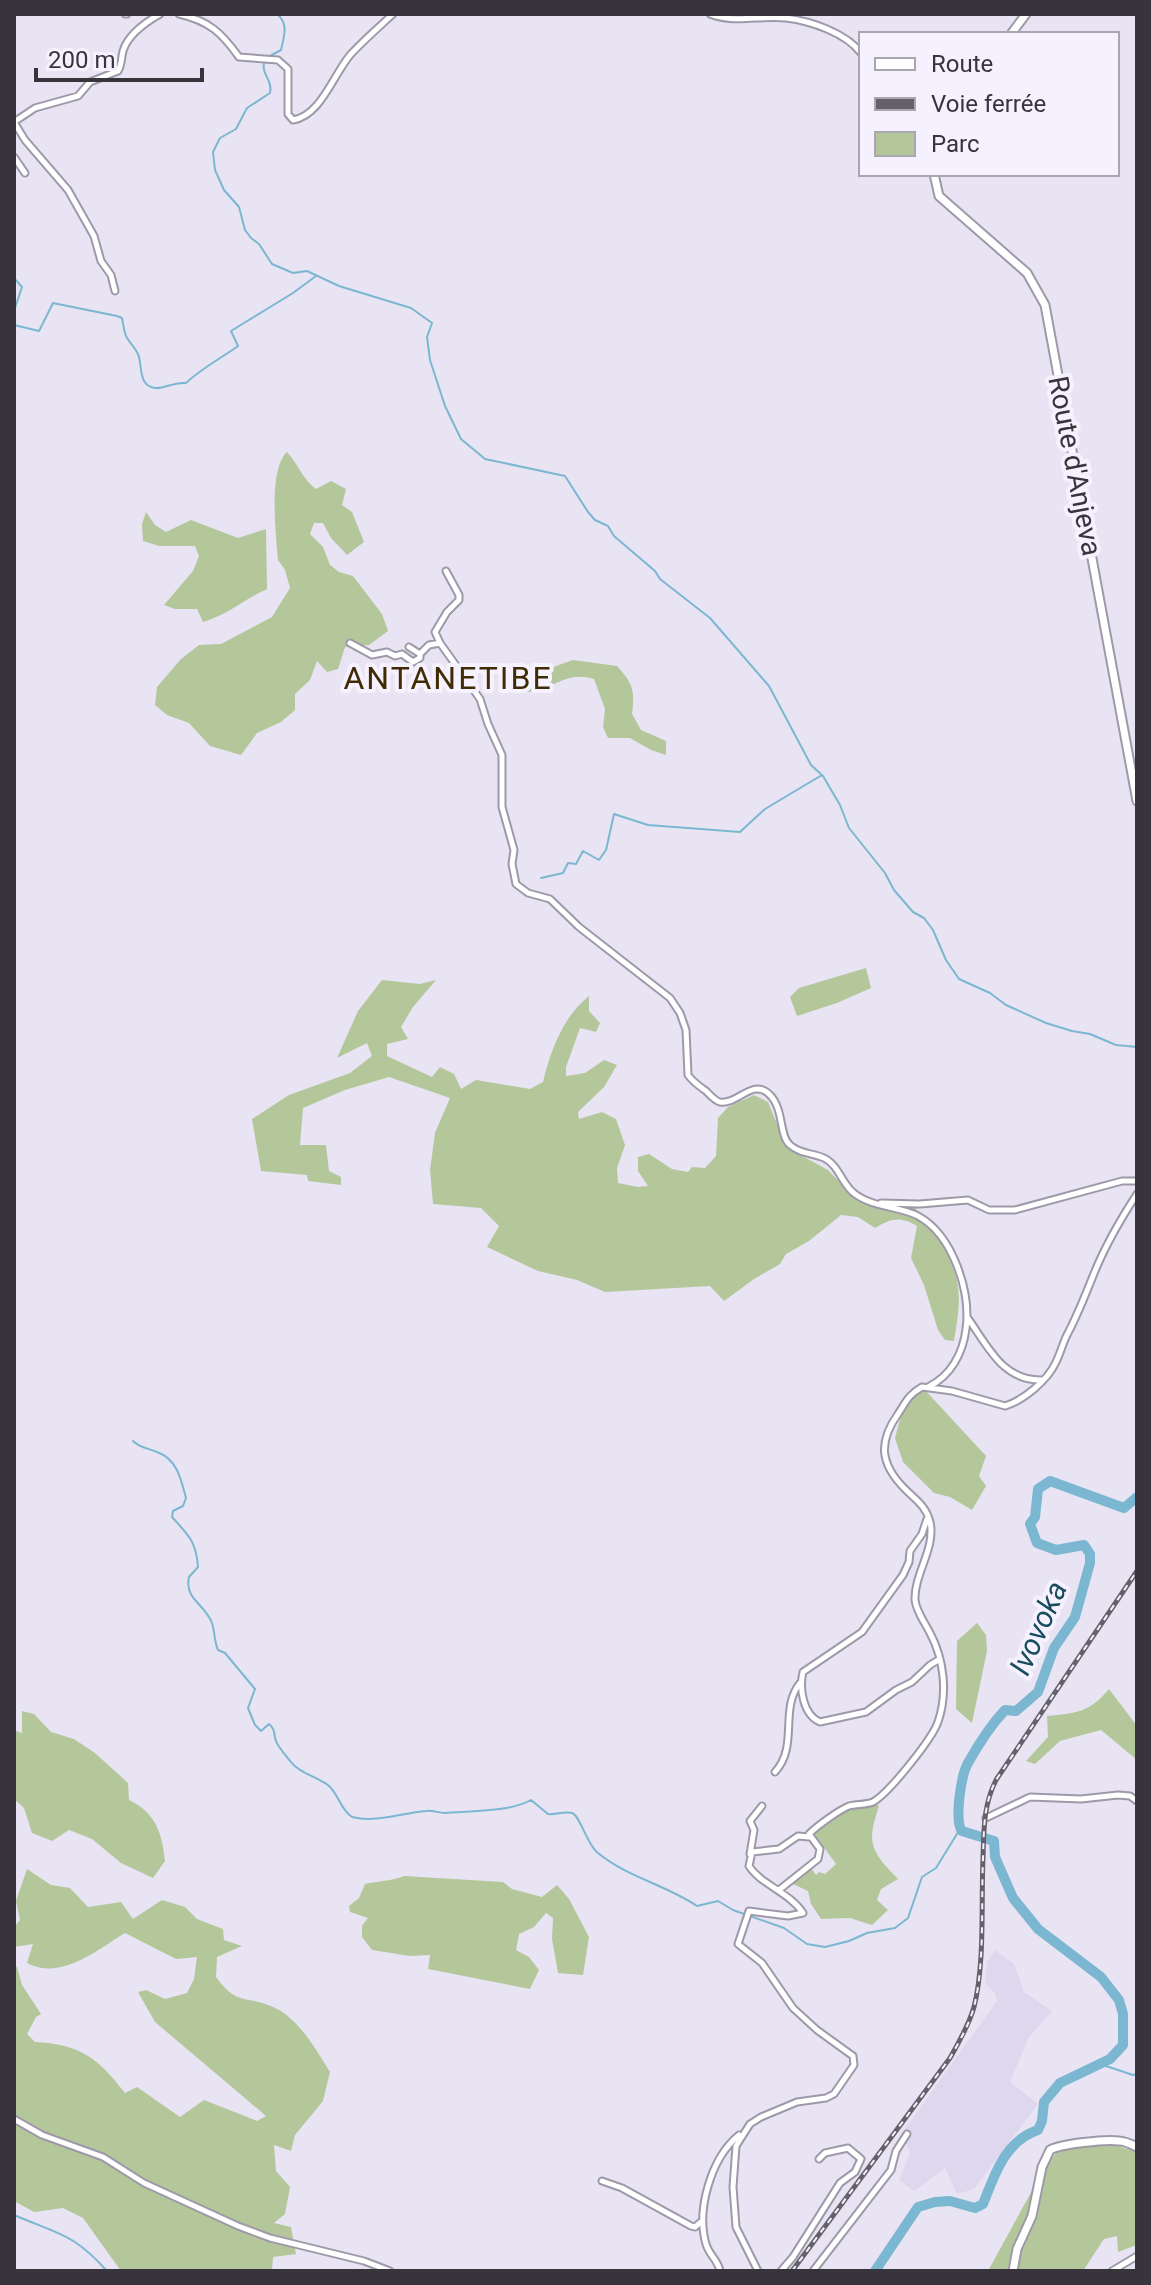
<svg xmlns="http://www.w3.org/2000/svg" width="1151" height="2285" font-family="Roboto,sans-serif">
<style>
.built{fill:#ded7ed}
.green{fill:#b3c79a}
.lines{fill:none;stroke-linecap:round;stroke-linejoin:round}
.stream{stroke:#7bb7d0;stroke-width:2}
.river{stroke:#7bb7d0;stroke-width:10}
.street-casing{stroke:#9e99a8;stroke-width:9}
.secondary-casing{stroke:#9e99a8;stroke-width:11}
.street{stroke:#fff;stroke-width:5}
.secondary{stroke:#fff;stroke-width:7}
.rail-casing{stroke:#64616a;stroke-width:5}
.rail{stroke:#f6f1fe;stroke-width:2;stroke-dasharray:6;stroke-linecap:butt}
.labels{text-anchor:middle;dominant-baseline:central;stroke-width:8;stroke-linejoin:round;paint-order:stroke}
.street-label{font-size:28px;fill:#37353b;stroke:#f6f1fe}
.water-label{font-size:30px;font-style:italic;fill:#194c5e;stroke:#f6f1fe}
.quarter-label{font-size:32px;letter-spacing:2px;fill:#402b04;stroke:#f6f1fe}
</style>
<rect width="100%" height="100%" fill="#e9e4f4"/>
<path class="built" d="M995,1950L1014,1964L1024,1992L1052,2011L1029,2037L1010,2082L1038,2104L974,2189L957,2194L945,2168L914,2191L899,2180L910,2153L902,2133L997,2001L995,1993L985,1983L987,1962Z"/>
<path class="green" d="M287,452C298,464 303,480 316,489L331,481L346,489L342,505L352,512L364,542L347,555L331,538L323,523H314L310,534L323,547L330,565L339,572L353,576L382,614L388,631L369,645L345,647L338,669L327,672L317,661L310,680L295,694V710L281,722L257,733L241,755L210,746L189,723L167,715L155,705L157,687L181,659L199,645L221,644L272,617L290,588L285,570L278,560C276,534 268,470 287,452Z
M146,512L155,525L166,532L191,520L238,538L266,529L267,589C243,600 229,614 203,622L197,609H175L164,605L193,571L199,556L195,546H159L143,541L142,524Z
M573,660L617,666C633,684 635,690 632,714L641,730L666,741V755L651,750L630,738H608L603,727L605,709L594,679C567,671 557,686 535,691C526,693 516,690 508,689L521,685L525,677Z
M866,968L871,988L837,1003L797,1016L790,997L799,988Z
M382,980L420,984L436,980L413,1007L401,1027L408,1039L387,1044V1056L432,1077L440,1067L454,1074L461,1089L476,1080L530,1089L543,1082C551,1049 563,1017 589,996V1011L600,1023L596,1032L580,1028L566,1067V1076L585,1073L604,1060L617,1065L604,1087L578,1112L579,1119L602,1112L616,1119L625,1145L617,1168L618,1183L638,1187L648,1186L638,1171V1157L649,1154L672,1169L688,1172L692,1167L705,1168L716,1156L718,1118L728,1107L754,1095L768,1102L784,1141L791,1150L828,1170L852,1195L877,1206L915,1207C922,1220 934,1230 941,1243C963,1280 961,1300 954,1341L945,1340L938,1330L924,1285L911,1258L917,1226C901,1216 891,1218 875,1228L858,1217L841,1215L809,1241L786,1254L780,1264L754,1279L724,1301L710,1286L605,1292L577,1280L538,1271L487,1247L499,1226L481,1208L433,1204L430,1170L435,1133L450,1098L389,1077L345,1090L303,1108L300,1145H326L329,1171L341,1177V1185L308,1181L307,1175L261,1171L252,1119L289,1095L350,1073L372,1056L367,1043L337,1058L358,1011Z
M924,1389L986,1456L979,1476L986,1486L972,1510L950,1497L934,1493L903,1462L895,1438L902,1412L909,1400Z
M977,1623L986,1635L987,1651L972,1723L956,1709L957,1641Z
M1109,1689L1137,1726V1760L1101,1730L1060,1741L1035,1764L1026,1761L1048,1737L1047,1716C1076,1713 1089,1713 1109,1689Z
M22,1711L34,1714L51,1732L74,1739L95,1753L128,1783L129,1800C156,1813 162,1833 165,1861L153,1878L121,1863L92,1839L69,1830L52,1841L32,1833L24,1808L14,1799V1730L22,1733Z
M875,1803L879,1806C866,1844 871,1851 898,1879L881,1889L877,1900L888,1910L872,1925L850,1918L821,1919L811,1904L808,1891L793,1884L811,1868L816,1875L819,1872L825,1874L836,1864L813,1832L854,1807Z
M27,1869L51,1885L70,1888L88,1907L121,1902L133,1919L162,1900L185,1907L197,1919L223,1929L224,1940L242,1946L217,1957L216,1977C238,2007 244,1994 273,2007C299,2018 316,2050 330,2072L323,2101L295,2135L291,2151L274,2145L276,2171L290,2187L285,2214L274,2223L291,2227L296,2254L273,2257L272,2271H121L83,2218L63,2208L34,2212L14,2201V1964L17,1967L22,1985L41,2014L36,2017L27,2034L35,2042C80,2044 98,2058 125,2093L137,2087L180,2117L204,2100L257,2121L266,2116L155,2022L138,1992L146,1990L165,1999L187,1993L194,1979L197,1957L176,1959L125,1933C97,1950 61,1981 27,1963L33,1944L14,1947V1927L20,1920L16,1901Z
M404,1876L503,1882L512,1889L542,1897L557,1885L569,1899L589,1937L583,1975L558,1973L552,1939L553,1918L546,1913L534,1927L519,1934L516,1950L529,1957L539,1970L530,1989L428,1969L430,1955L410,1956L372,1950L362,1937V1926L368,1918L350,1912L349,1906L359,1898L365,1884C379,1881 391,1881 404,1876Z
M1111,2144L1137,2152V2245L1118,2252L1117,2236L1104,2239L1083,2271H988L1046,2165L1060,2148Z"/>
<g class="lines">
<path class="stream" d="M268,57L281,50C284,36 289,24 277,14
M264,63C261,74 273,80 270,93L247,108L236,129L220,138L213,152L215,170L224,190L239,207L245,230L251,238L259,244L272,264L293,273L307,271L339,286L411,308L432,323L427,337L430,360L445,406L461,439L485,459L565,476L588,512L595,520L608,526L614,536L655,571L660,579L710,618L769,686L811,765L823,776L840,805L849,828L885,873L894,890L913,912L924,918L933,930L946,960L959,979L990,993L1006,1005L1046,1023L1072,1031L1090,1034L1116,1045L1137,1047
M14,278L22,287L14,311
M14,325L39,331L53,303L117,316L122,318C123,323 124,331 126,336C130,344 137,349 139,357C142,368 139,386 155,388C165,389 172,382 186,383C202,368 220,359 238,346L231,331L293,293L316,276
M541,878L563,873L568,863L576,864L583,851L599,860L606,850L614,814L648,825L740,832L765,809L822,775
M133,1441C140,1448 148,1448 157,1452C177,1459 181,1479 186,1498L183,1506L173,1511L172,1517C189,1536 196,1541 198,1567L189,1577C184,1599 205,1604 212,1623C215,1632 214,1641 218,1650L225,1653L255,1689L248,1708L255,1725L261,1731L269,1724C276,1730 273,1733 276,1741C278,1747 287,1757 291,1762C300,1774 317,1776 329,1786C339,1795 340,1809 352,1817C377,1823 401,1813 426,1811C433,1810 438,1813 445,1813C469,1811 510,1812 531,1800L548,1814C556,1815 564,1811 572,1813C580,1815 587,1845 598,1853C627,1877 666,1885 697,1906L718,1901L733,1910L784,1928L807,1944L825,1947L849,1941L867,1933L895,1928L908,1918L922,1877L936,1868L960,1829
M1100,2064L1133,2075L1137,2074
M14,2215C58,2234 73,2233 107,2271"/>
<path class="river" d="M875,2271L918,2207L935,2202L950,2201L975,2208L983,2204C995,2174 1005,2141 1038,2130L1042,2121L1044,2102L1060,2083L1110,2059L1123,2045V2014L1119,2000L1101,1977L1038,1929L1013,1898L995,1857L994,1841L962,1831C954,1822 961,1775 968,1763C978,1745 990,1726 1005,1710L1016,1711L1038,1692L1054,1648L1075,1617L1090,1563V1554L1084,1545L1056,1550L1037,1543L1030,1524L1035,1517L1038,1489L1050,1481L1124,1508L1137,1497"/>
<g class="street-casing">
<path id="street" d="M125,14H127
M179,14C209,21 221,32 239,57L278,60L288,69V114L293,120C321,116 334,73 351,54C364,40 379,27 393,14
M710,14C735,24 760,15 786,18C811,21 846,33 861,53
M14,122L25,140L68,190L94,236L101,261L111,275L115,291
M14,122L35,108L78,96L90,82L118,71C122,64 121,59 123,51C128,34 146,22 160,14
M14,157L25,173
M350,643L372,655L387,652L395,656L402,654L413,662L420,658V654
M440,643L435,632L447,612L459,600V595L446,571
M409,647L420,654L429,645L440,643L480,699L488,724L502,755V807L514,850L512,864L516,884L528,893L550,899L579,927L670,998L680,1013L686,1030L688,1075C693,1082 699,1086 706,1091C710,1095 715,1101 720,1102C738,1105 753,1077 770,1095C784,1109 779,1136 790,1145C800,1154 813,1153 824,1158C839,1165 842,1185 855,1194C874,1208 899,1206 918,1216C953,1235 971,1292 966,1329C963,1353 951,1376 928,1387
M881,1203L920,1204L968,1200L989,1210H1015L1122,1181H1137
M967,1317C988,1346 1002,1381 1042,1380
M927,1519L922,1534L910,1551L909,1562L903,1575L862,1632L803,1672C799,1688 803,1715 820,1722L866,1712L896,1690L912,1682L930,1665L940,1659
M775,1772C799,1746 779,1709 800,1683
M986,1818L1030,1797L1081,1799L1118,1795L1130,1796L1137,1801
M750,1854L754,1830L750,1821L762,1806
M779,1890L818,1859L820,1849L809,1834C817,1826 839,1810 849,1806C857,1804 866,1805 873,1802C889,1793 932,1739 938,1722C948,1693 944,1659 930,1633C925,1623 916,1611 915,1600C914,1574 936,1548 930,1522C926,1506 916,1500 905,1489C880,1464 878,1442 898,1414C906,1402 908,1395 922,1387L952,1391L1005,1406C1024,1400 1048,1380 1056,1362C1061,1352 1063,1342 1068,1333C1078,1314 1085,1296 1093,1276C1104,1248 1120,1220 1137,1194
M14,2119L42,2135L103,2157L144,2183L238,2226L270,2238L364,2261L390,2271
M602,2181L622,2188L691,2226L695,2227L701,2222
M720,2271C718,2260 709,2255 706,2244C696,2210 711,2158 739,2135
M758,2271L736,2227L733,2187L736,2146L750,2124L761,2117L797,2102L826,2098L834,2094L854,2065L853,2056L817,2030L793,2008L762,1963L738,1944L749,1911L788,1916L803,1913C789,1892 760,1884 749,1866L752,1852L779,1849L798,1836L809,1837
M781,2271L793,2257L840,2183L855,2172L861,2159L848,2148L825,2153L819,2159
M813,2271L891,2170L896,2151L907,2134
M1112,2271L1137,2256"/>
</g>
<g class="secondary-casing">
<path id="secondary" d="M1011,34L1026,14
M934,174L939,196L1027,273L1045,305L1137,801
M1013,2271L1017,2249L1032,2216L1042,2167L1050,2150C1060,2144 1106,2139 1119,2141C1125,2141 1131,2144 1137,2147"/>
</g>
<use href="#street" class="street"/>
<use href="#secondary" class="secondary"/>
<g class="rail-casing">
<path id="rail" d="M792,2271L950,2058C959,2042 969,2025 974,2007C985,1964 981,1904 983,1858C984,1830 983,1806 996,1780L1137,1571"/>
</g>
<use href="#rail" class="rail"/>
</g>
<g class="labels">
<g class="street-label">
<text transform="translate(1075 466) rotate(79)">Route d'Anjeva</text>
</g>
<g class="water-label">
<text transform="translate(1038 1628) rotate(-66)">Ivovoka</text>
</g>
<g class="quarter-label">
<text x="448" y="678">ANTANETIBE</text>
</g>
</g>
<rect width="1151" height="2285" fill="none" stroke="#37353b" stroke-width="32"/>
<rect x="859" y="32" width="260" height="144" fill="#f6f1fe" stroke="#aaa6b0" stroke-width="2"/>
<rect x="875" y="58" width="40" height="12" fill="#ffffff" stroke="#aaa6b0" stroke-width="2"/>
<text x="931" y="72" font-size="24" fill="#37353b">Route</text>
<rect x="875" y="98" width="40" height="12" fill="#64616a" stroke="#aaa6b0" stroke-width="2"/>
<text x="931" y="112" font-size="24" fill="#37353b">Voie ferrée</text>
<rect x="875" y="132" width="40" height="24" fill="#b3c79a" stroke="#aaa6b0" stroke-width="2"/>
<text x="931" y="152" font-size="24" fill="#37353b">Parc</text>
<path d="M36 68v12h166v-12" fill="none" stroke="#37353b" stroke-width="4"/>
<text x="48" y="68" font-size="24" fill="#37353b" stroke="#f6f1fe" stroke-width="6" paint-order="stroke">200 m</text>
</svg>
